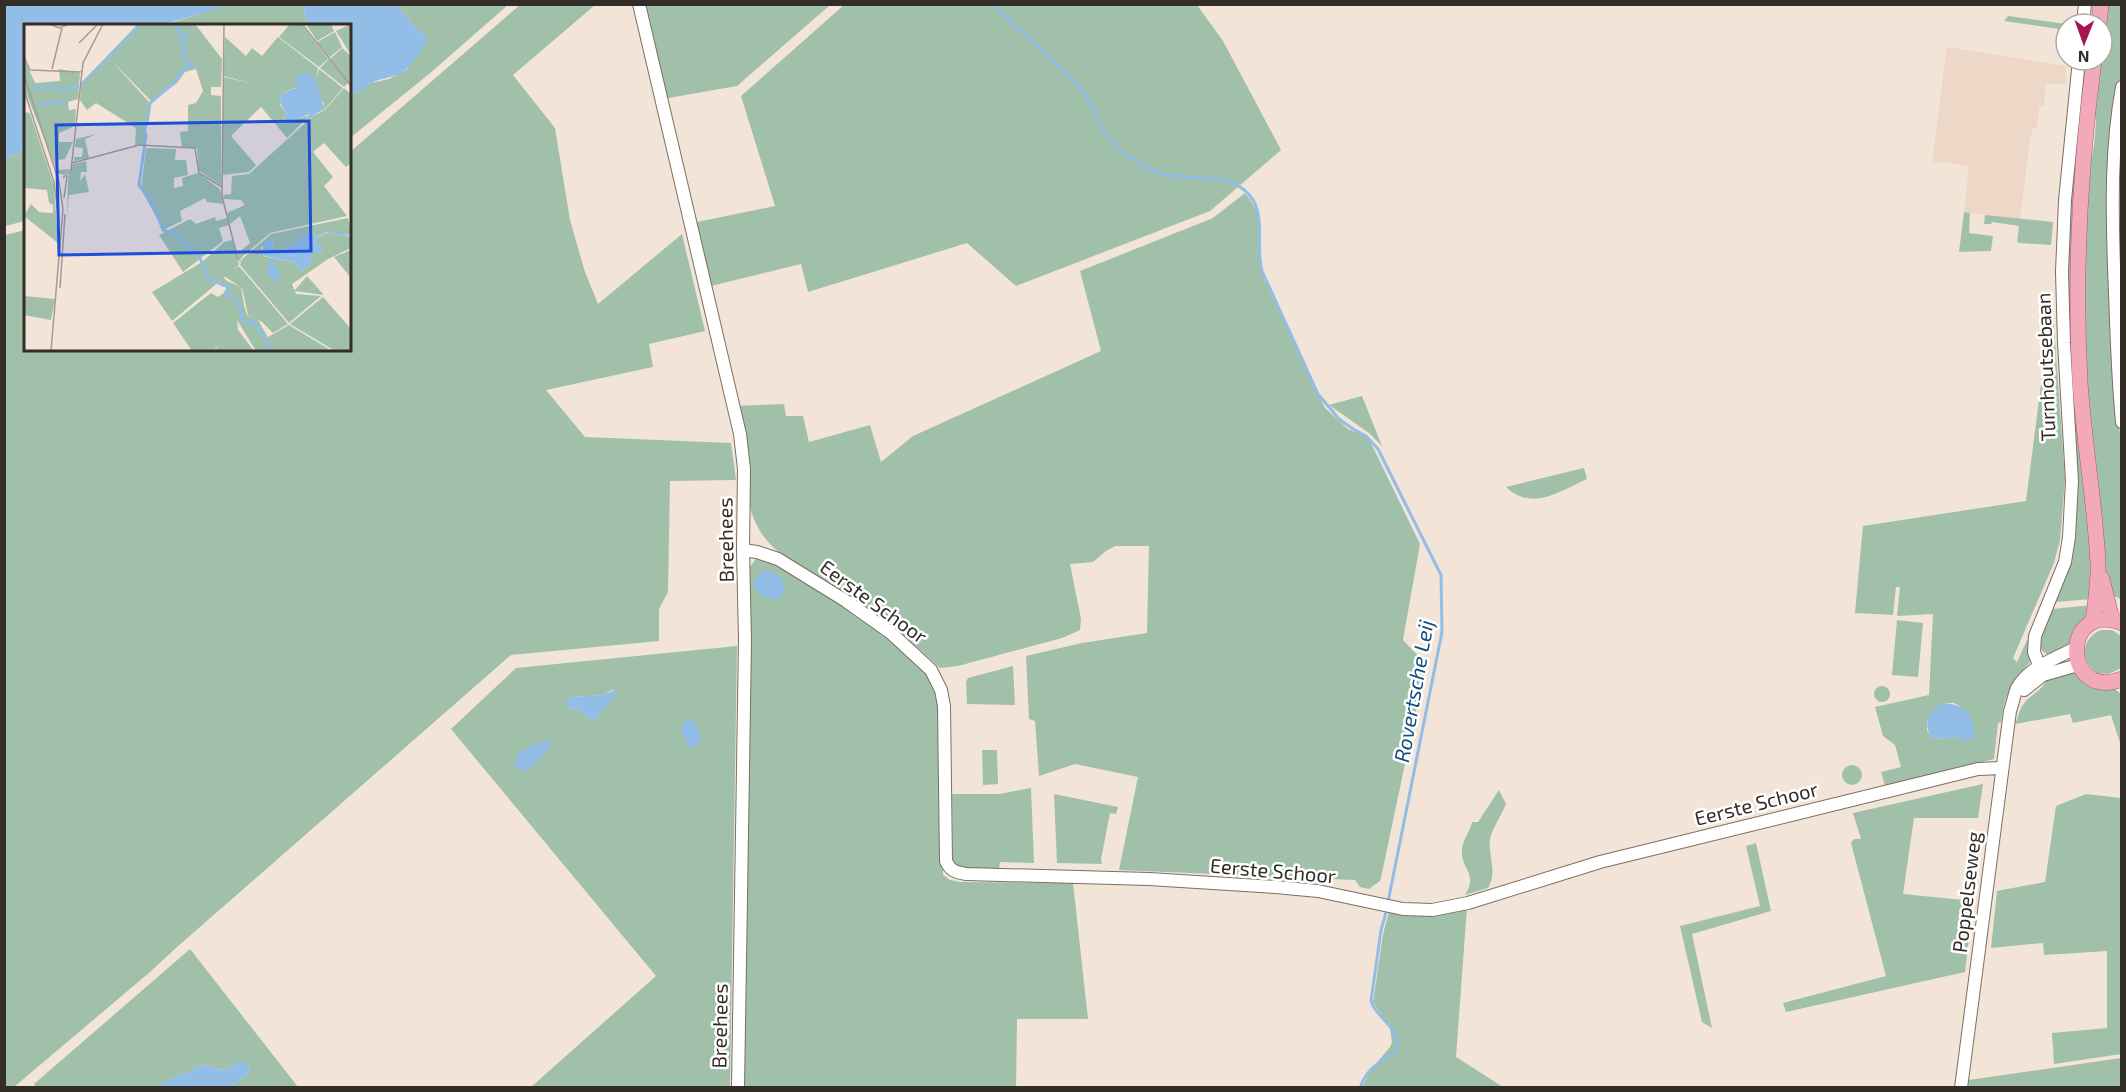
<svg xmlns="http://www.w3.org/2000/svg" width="2126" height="1092" font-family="'Exo 2',sans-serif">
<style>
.built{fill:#edd8c7}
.green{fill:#a0c0a9;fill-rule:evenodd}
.water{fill:#92bde7}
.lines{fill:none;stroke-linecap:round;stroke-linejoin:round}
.stream{stroke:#92bde7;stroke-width:3}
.minor-casing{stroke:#7b6e63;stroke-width:14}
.major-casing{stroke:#aa596a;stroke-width:16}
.minor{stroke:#fff;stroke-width:12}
.major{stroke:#f2aabb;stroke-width:15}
.labels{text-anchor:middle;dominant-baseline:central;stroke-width:5;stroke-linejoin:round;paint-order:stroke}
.street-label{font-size:20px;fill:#332d28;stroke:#fff}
.water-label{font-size:21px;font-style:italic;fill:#0e4e82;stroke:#fff}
.inset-river{fill:none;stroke:#92bde7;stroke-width:3}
.inset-road{fill:none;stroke:#a69b92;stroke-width:1.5}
.view{fill:#1d4ed8;fill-opacity:0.15;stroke:#1d4ed8;stroke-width:3}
.inset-edge{fill:none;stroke:#332d28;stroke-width:3}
</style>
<rect width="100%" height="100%" fill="#f3e4d8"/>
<path class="built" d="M1947,47L2066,66V85L2046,83L2044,106L2040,105L2037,127L2033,128L2030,138L2020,220L1964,212L1969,166L1932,161Z"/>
<path class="green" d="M230,4L303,5L308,25L161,26Z
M521,4L595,5L513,75L555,128L570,220L585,272L598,304L682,234L705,331L649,344L653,367L546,390L585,437L731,443L736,480L670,481L668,592L659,609V641L511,655L177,947L150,972L14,1087H5V235L25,230L26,350H350V152Z
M397,5H508L429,74L350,138V94L362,90L371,83L389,79L406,70L429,39L414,26Z
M641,5H830L737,86L663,99Z
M844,5H1197L1223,41L1281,150L1210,211L1016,286L967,243L808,292L801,264L707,287L692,223L775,206L741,96Z
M2106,5H2121L2122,68L2117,95L2118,418L2122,449L2121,600L2117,597H2110L2103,556L2084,354L2086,188L2094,145L2096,123L2094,103L2099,60H2102V38Z
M2008,16L2066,24V30L2004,21Z
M2081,60H2089L2079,154L2092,599L2055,602H2054L2070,559L2067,225Z
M25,150V221L5,226V159Z
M1245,193C1269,220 1254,242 1261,272L1325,408L1348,429L1363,435L1369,439L1420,544L1403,640L1426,664L1382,873L1380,881L1369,889L1360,887L1355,880L1119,870L1138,777L1075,764L1039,776L1035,721L1029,719L1026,656L1082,643L1147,633L1149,546H1115L1106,551L1093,562L1070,564L1081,619L1080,630L1062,638L958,666L940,668C916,646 893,625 867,607C835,584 779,563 760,531C740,497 739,445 734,406L784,404L786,416H803L809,442L870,425L881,462L913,436L1101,351L1080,271L1213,218Z
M1964,212L1970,213L1969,233L1993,236L1991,251L1959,252Z
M1985,215L2053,222L2051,245L2020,243L2017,242L2019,226L1992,222L1991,224H1984Z
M2052,299L2065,479L2060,540L2054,563L2013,658L2017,662L2027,640L2031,642L2032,660C2012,682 2005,692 2001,722L1998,723L1994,759L1885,786L1881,772L1901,767L1895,745L1883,736L1875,707L1929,695L1933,614L1897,616L1900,587H1896L1893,615L1855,613L1863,526L2026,501ZM1942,703H1954L1965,710L1957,737L1939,739L1932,738L1927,730V721Z
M1362,396L1382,446L1369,433L1329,405Z
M1584,468L1587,479C1560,491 1532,512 1506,487Z
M756,559H762L775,564L868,622L923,668L939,692L943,875L950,880L960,882L1073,883L1088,1019H1017L1016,1087L743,1088L749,568Z
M2093,605V611L2070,646L2049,655C2029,647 2045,621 2052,609Z
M1897,620L1923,623L1918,677L1892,675Z
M2101,630H2112L2121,636V668L2109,674L2098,673C2079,662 2081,638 2101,630Z
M737,646L730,1087H531L656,976L451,729L516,668ZM612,690L617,692L595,720H591L578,710L568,707L571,697L603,695Z
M1013,666L1015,705L967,704L966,682L968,678Z
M2071,671L2114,688L2121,694V746L2111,715L2073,723L2070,714L2015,724C2018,718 2019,710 2023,705C2029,695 2044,690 2046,680Z
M1874 694a8 8 0 1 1 16 0a8 8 0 1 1-16 0Z
M982,750H997L998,784L983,785Z
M1842 775a10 10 0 1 1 20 0a10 10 0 1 1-20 0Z
M1983,784L1978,818H1914L1903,894L1973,901L1965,972L1786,1012L1783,1003L1886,976L1851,843L1854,839H1861L1853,813Z
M1031,788L1034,863L1000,862L999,869C985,868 964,872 953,862L952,794H999Z
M1499,790L1506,804C1502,815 1491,830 1490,840C1488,857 1498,871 1488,888L1465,895C1479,872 1460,870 1462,849C1463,839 1470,832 1472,822H1478Z
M1054,794L1118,807L1116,814L1110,813L1101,859L1102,864L1057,863Z
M2086,794L2121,798V1054L2054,1064L2052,1033L2107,1028V951L2044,955L2043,943L1991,948L1997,891L2045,882L2056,806Z
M1756,843L1771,911L1692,934L1712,1028L1702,1022L1680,926L1760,906L1746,846Z
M1467,907L1456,1057L1503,1087L1362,1088L1369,1072L1390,1047L1392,1042L1390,1028L1373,1002L1383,934L1389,912Z
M190,949L298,1087H230L247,1075L250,1070L248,1065L238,1062C230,1068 222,1074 214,1066L202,1065L156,1087L37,1088L34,1084Z
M2121,1058V1087H1968L1969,1080Z"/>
<path class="water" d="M5,4H230V5L161,25L26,26L25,150L5,159Z
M303,5H397L414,26L429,39L413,62L401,74L375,81L362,90L350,94V26L308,25Z
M765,571C777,573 783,577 785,590L780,598C766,600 759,596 753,584C755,577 758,574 765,571Z
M615,690L618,692L595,720H591L578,710L568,707L564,703L571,697L602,695Z
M1942,703C1965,704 1974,714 1975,737L1967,742L1957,737L1939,739L1932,738C1922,723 1929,712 1942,703Z
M687,720H692C698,726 702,733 700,742L694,747H689L682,733V725Z
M547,741L551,744V747L532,767L523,771L515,767C513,751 535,744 547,741Z
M238,1062H244L248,1065L250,1070L247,1075L230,1087H156L202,1065L214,1066C222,1074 230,1068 238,1062Z"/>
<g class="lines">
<path class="stream" d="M992,4L1074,80L1088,100L1106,135L1124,153L1144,166L1165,175L1226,180C1275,198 1253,237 1262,271L1318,394L1339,419L1353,429L1366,436L1378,449L1441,575L1442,632L1388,902
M1360,1088C1366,1068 1382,1061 1397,1050C1400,1025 1377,1020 1371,1001L1381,930L1387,909"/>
<g class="minor-casing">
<path id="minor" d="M639,4L740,434L744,469L743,550L745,640L738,1088
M2083,24L2085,4
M2122,87C2111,147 2112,205 2114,266C2116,318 2117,370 2122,422
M743,550L757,552L778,559L846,601L891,633L931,670L941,690L944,706L946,861C950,871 956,872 966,874L1149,879L1276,887L1318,891L1403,909L1432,910L1468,903L1600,862L1978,769L2001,768
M2039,665L2034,652L2035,636L2065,562L2069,537L2072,481L2064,343L2062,272L2065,200L2079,60
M2024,690L2043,675L2078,665
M1961,1088L2010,711C2013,703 2014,695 2017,688C2030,666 2054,660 2075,648"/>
</g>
<g class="major-casing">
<path id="major" d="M2099,24L2101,4
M2102,579L2112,619
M2093,622C2095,603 2099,583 2098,563C2095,503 2084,443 2080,382C2074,274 2080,167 2094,60
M2122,623C2061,599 2062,702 2122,679"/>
</g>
<use href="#minor" class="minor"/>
<use href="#major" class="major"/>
</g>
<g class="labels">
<g class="street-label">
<text transform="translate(2045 367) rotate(-92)">Turnhoutsebaan</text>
<text transform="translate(725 540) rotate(-91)">Breehees</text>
<text transform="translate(874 601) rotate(36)">Eerste Schoor</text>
<text transform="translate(1756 803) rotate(-14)">Eerste Schoor</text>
<text transform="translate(1273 870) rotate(5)">Eerste Schoor</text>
<text transform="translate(1966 892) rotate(-83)">Poppelseweg</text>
<text transform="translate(719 1026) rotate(-89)">Breehees</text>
</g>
<g class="water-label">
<text transform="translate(1413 691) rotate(-80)">Rovertsche Leij</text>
</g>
</g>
<g transform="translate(24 24)">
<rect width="327" height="327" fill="#f3e4d8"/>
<path d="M114,0H171L198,35L197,63H187V71L197,72V161L175,147L173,124H158L156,108L164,107V81L172,79L179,67L172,45L161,48L153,59L128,78L85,34L126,79L120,121L111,122L112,104L72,79L63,86L56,76L57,60ZM266,0H277L304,35L295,43L255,13ZM282,0H307L310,7L293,17ZM327,0V31L312,7ZM311,8L318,23L305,34L293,18ZM201,13L222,32L228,24L238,32L254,13L294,44L293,54L295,45L319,64L300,86L288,91L299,85L300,79L295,76L292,56L276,50L273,63L257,70L256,81L263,90L256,100L286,91L263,114L237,83L207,112L232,141L225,148L198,151L199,53L235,61L199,52ZM318,24L327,32L325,59L306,35ZM0,35L11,59L36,57L35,45L56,49L54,75L44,78L45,86L52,85L51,102L35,109V118H49L41,135L32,136L35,146L46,145L40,151L34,149L0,64ZM305,35L324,59L320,63L296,44ZM320,64L327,70V139L322,143L300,119L289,128L309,153L300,162L323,192L246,209L217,234L216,240L213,230L226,219L216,192L206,200L203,189L221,181L217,176L200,175L199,171L207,170L208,152L225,150L289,92L301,86ZM0,88L6,89L30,162L34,219L0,192L7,180L15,188L25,189H29V181L25,179L23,166L0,164ZM73,110L61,115L65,134L50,137V133H58L59,124L51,123L52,115ZM122,124L152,125L151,136H162L164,151L150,154V164L159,162L158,154L174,149L196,165L199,180L183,178L181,174L156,187L158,197L139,206L117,165ZM62,137L63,148H57L56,157L61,150L65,168L45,171L43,195L44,152L49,140ZM191,193L192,197L203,194L205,201L195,204L199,217L159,248L135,211L166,195L172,200ZM324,194L327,211L303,208L292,213L287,207L260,226L252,227L248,217L237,223L239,232L272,239L277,248L288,238V226L296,229L299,224L290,216L302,209L327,213V224L304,235L268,260L272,270L297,272L265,299L216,241L218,235L247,210ZM208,216L215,241L148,297L128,268L178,238L200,218ZM327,226V254L310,233ZM215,242L264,300L249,309L238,298L234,296L246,317L244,313L265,301L308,327H232L213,296L214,306L230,327H191L196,321L189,327H168L149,299L187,269L194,273L200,269L203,263L195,257L199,253L203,257L217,263L220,281L223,291L231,295L224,291L218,264L200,252ZM283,252L300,271L270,267ZM0,272L31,275L27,296L0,291ZM299,273L327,305V327H311L266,300Z" fill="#a0c0a9"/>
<path d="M283,48L292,56L300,84L281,98L286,90L256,101L263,90L256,79L257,70L272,64L273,51ZM287,207L292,213L305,208L319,209L327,213L302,209L290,216L299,224L296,229L288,226V238L277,248L272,239L237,231L240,218L247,216L252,227L260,226ZM246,236H250L255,251L254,260L243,250Z" fill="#92bde7"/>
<path class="inset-river" d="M155,0L152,3L155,9L163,12L157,19L162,26L159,34L169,41L162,42L152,57L126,79L123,100L119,104L122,111L115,161L130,182L139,206L152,210L175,232L185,255L204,263L201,270L215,277L218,295L226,299L230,297L248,327M58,60L116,0M8,65L30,63L38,67L55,62M13,80L43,77"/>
<path class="inset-road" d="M26,0L35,4L45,0M200,0L198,172L214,236M278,0L327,62M55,19L74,0M0,33L6,46L57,48M28,45L38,4M0,51L35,158L39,185L27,327M0,66L30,158L35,198M48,139L115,121L171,124L175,149L198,163M39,154L47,146L59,39L79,0M40,174L43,152M36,264L41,190"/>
<path class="view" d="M285,97L287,227L35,231L32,101Z"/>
<rect width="327" height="327" class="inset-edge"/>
</g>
<rect width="2126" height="1092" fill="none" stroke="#332d28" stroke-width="12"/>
<g transform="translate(2084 42) rotate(181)"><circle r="28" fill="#ffffff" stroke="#adaba9" stroke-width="1.5"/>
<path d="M0-4.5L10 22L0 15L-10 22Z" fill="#a71550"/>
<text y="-9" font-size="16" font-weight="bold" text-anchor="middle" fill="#332d28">N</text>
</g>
</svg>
